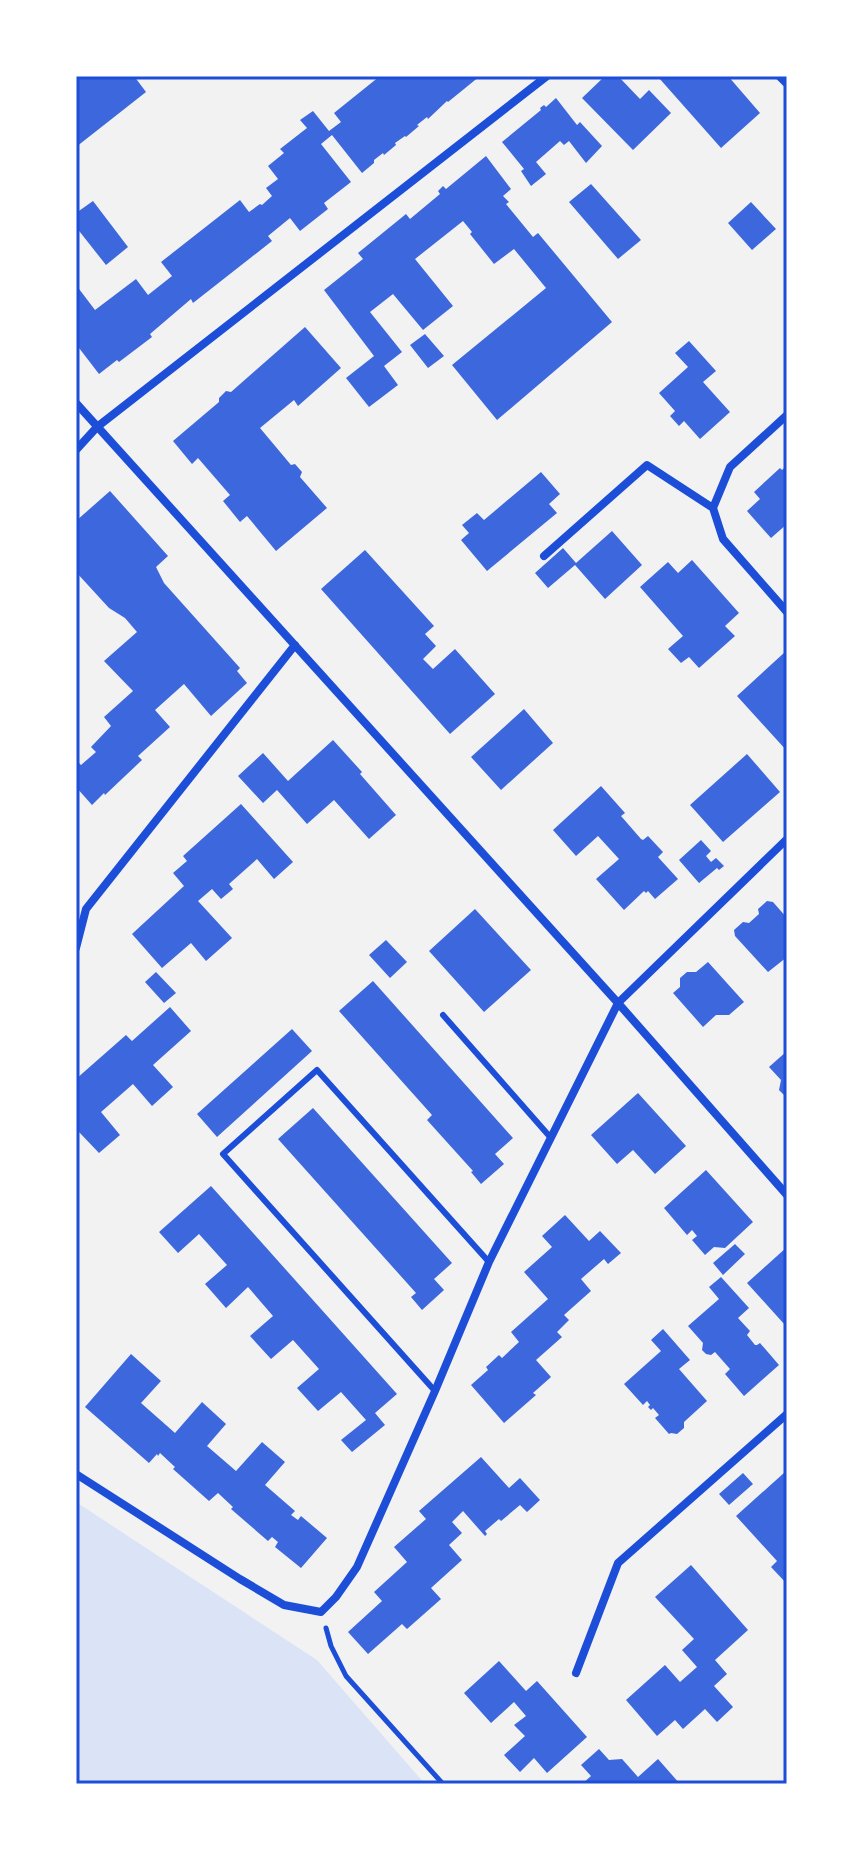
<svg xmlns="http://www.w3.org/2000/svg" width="863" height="1860" font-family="'PT Sans',sans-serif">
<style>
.green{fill:#dbe4f7}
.building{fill:#3d67dc}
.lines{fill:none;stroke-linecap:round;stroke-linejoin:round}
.path{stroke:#1d4ed8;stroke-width:5}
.service{stroke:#1d4ed8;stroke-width:6}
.minor{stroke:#1d4ed8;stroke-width:8}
.neatline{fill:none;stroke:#1d4ed8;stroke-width:3}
</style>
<rect width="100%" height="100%" fill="#f2f2f2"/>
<path class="green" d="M76,1502L317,1660L425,1784H76Z"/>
<path class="building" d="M78,76H134L146,92L76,147V78Z
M380,76H480L448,102L447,101L428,119L427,117L417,125L419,126L406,137L405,136L395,143L396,145L384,155L383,153L374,160V163L362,173L332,135L321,144L351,182L324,203L328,209L300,231L290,218L268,236L272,241L193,303L191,299L150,334L152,337L119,362L117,360L99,374L76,344V285L95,310L136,279L148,295L172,276L161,262L240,200L249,212L260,204L262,205L272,196L266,188L278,179L268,166L284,153L280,149L307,128L300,120L313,111L329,131L341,122L334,113Z
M605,76H618L640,99L649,90L671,113L633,150L582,98Z
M662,76H728L760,113L721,148L659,78Z
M556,98L577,125L580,122L602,146L586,163L569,141L564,145L560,141L536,162L546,174L531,186L521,171L524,169L502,142L541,110L540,108L544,105L546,107Z
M486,156L511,189L503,196L509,202L506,204L533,237L538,233L612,322L497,420L452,365L546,288L514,249L494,264L470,234L472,232L463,221L415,259L453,306L423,330L393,294L370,312L402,352L384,366L398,385L369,407L346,378L374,356L324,290L363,259L358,253L406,214L410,219L440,194L438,191L443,186L446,189Z
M591,184L641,240L618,259L569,202Z
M93,201L128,247L106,265L76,227V213Z
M751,202L776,229L752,250L728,223Z
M305,327L341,368L298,406L294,400L260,428L291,465L295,464L302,472L300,477L327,508L276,551L247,516L240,522L223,501L230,495L198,458L192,464L173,441L219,402V398L226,391L231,392Z
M425,334L444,356L428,368L410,345Z
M689,341L716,371L703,382L730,412L700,439L684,421L679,426L670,416L675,411L659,393L688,367L675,353Z
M787,465V524L771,538L747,511L760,499L754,492L780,468L782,470Z
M541,472L560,494L549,504L557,513L487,571L461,540L469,533L462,525L477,513L484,520Z
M110,491L168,556L156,567L164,583L240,668L237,671L247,683L211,716L184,684L155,710L170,727L138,756L142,760L105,795L104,793L92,805L76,787V760L81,765L96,752L91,747L111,726L104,717L133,691L104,661L137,632L125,618L109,608L76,572V521Z
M612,531L642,565L605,599L575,565L548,588L535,573L563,548L576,563Z
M365,550L434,626L425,634L436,646L423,659L433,669L455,649L495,694L450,734L321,589Z
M692,560L739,613L725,626L735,636L699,668L689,657L681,663L668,649L683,636L640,587L668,562L678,573Z
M785,652L787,653V751L737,696Z
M524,709L553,743L501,790L471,757Z
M333,740L362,772L360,774L396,815L369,839L334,800L307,824L277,790L263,803L238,776L263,753L288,781Z
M747,754L780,792L723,842L690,805Z
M601,786L625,813L621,816L641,839L643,840L648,836L663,852L658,857L678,879L655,899L648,891L646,893L644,891L624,910L596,879L619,859L598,836L576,856L553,830Z
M241,804L293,862L274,879L257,859L229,884L233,889L221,899L212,889L198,901L232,938L206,961L191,943L162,968L132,934L184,886L173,873L187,861L183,856Z
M701,840L711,851L706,856L711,862L716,858L724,866L719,870L717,868L699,883L679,860Z
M767,901L773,902L787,918V957L768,972L735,936L734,930L743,922L749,923L759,914L758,909Z
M475,909L531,970L484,1012L429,951Z
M386,940L407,962L390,978L369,955Z
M708,962L744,1002L729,1015H716L703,1027L673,993L680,987V978L687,972H696Z
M156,972L176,993L164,1003L145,982Z
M373,981L513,1138L495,1154L504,1164L481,1184L471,1172L473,1171L427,1120L432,1115L339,1011Z
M170,1007L191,1031L153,1065L173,1087L152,1106L133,1084L101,1112L120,1135L99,1153L79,1132L76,1135V1079L126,1035L132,1041Z
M292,1029L312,1051L217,1137L197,1114Z
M787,1051V1096H785L779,1090L781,1080L769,1067Z
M638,1093L686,1146L655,1174L633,1150L617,1164L591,1135Z
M313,1108L452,1263L434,1279L444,1290L422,1310L411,1297L416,1293L278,1139Z
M706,1170L753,1222L725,1248L714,1247L705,1255L692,1240L697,1236L692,1230L687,1235L664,1208Z
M211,1186L397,1394L375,1413L385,1425L352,1452L341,1440L366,1420L341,1392L318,1411L297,1388L319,1369L293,1340L271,1359L250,1336L273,1316L248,1287L226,1308L205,1284L227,1265L199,1234L178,1253L159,1232Z
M565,1215L589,1241L600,1231L621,1253L608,1264L604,1259L581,1279L591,1291L564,1315L569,1320L557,1332L562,1337L536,1360L551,1377L533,1393L536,1395L504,1423L471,1385L488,1370L486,1367L499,1355L502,1358L519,1342L511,1332L548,1299L524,1272L552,1247L542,1236Z
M735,1244L745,1254L723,1275L713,1263Z
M787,1247V1324L785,1325L747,1283Z
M721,1277L749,1308L738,1318L750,1331L747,1335L755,1345H757L760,1343L779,1365L744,1396L725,1374L730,1369L715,1352L711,1355L706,1354L702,1350L703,1343L688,1326L719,1299L709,1287Z
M663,1329L690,1360L679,1369L707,1401L684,1422V1428L677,1434L671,1433L669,1434L655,1418L659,1415L653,1408L651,1410L648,1407L650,1405L647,1401L643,1405L624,1384L661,1351L651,1340Z
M131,1354L161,1381L141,1403L175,1433L202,1402L226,1424L207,1446L236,1471L262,1442L285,1462L265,1485L295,1511L291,1515L298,1520L301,1516L327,1538L301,1568L275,1547L278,1542L272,1537L268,1541L231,1509L233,1507L218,1493L209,1501L173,1469L175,1467L160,1453L158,1456L157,1454L149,1463L85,1407Z
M481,1457L509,1488L520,1478L540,1500L527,1512L520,1505L501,1521L499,1519L485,1531L487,1534L485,1536L463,1511L452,1522L462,1533L449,1545L462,1560L431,1588L441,1599L407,1629L402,1624L368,1654L348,1632L382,1601L374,1592L407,1562L394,1547L426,1519L419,1511Z
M785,1472L787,1474V1584L771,1567L777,1561L736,1516Z
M743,1473L753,1484L729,1505L719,1494Z
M691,1565L748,1630L715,1660L727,1674L714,1686L733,1707L717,1722L705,1709L683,1729L675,1720L657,1736L626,1700L665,1665L680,1682L697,1667L682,1650L694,1639L655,1597Z
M499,1661L526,1691L537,1681L587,1737L547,1773L534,1758L520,1772L504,1755L525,1736L514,1725L526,1716L514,1702L491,1723L464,1693Z
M599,1749L609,1760L622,1759L638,1777L658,1759L680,1784H582L591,1776L581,1765Z"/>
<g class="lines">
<path class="path" d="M777,76L787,86
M326,1628L331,1646L346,1676L443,1784"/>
<path class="service" d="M443,1015L551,1138
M435,1391L223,1154L317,1070L489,1262"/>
<path class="minor" d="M76,403L618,1003L787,1195
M76,450L97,427L547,76
M713,508L730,467L787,415
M544,556L647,465L713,508L723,539L787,612
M76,948L86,909L295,645
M76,1474L240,1579L284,1605L321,1612L336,1597L357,1567L435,1391L489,1262L618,1003L787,839
M576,1673L618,1563L787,1414"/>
</g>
<rect width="863" height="1860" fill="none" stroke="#ffffff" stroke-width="156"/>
<rect x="78" y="78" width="707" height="1704" class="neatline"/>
</svg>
